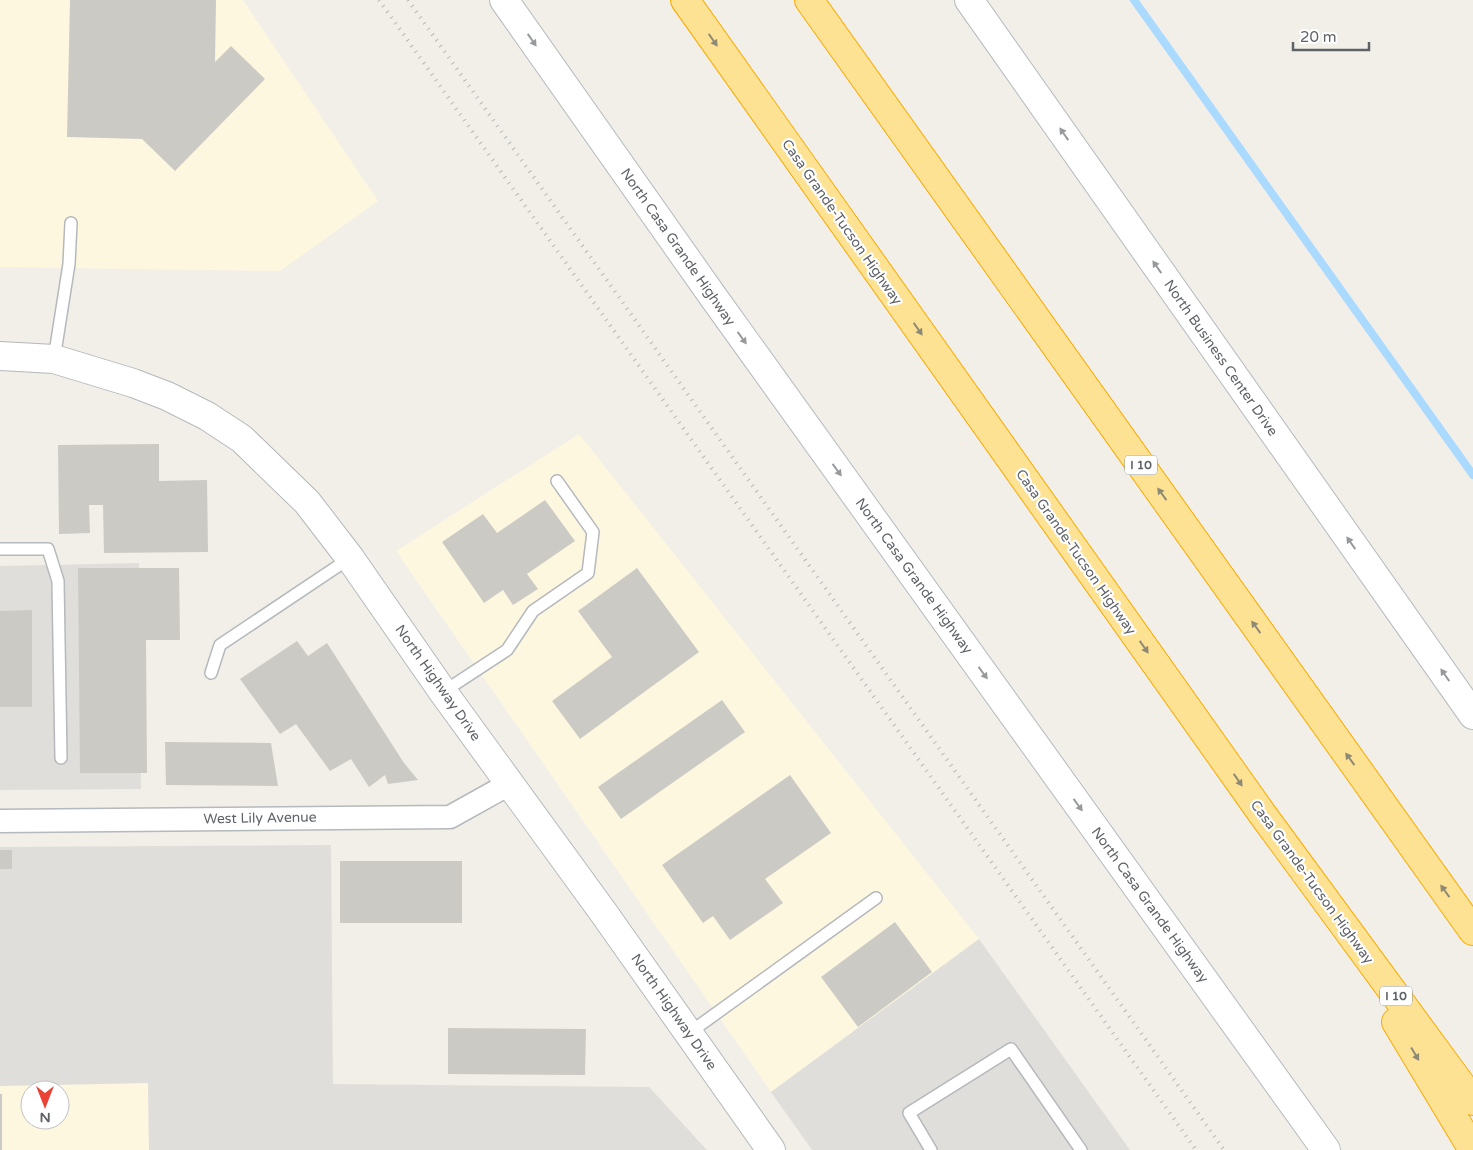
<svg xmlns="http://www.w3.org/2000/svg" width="1473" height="1150" font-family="'Varela Round',sans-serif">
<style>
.commercial{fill:#fef7e0;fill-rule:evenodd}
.industrial{fill:#e0deda}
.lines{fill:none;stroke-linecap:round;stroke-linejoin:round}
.stream{stroke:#aadaff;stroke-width:8}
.building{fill:#cccac5}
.service-casing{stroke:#b5b8bc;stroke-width:14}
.minor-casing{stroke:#b5b8bc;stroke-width:25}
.tertiary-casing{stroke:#b5b8bc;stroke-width:30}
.secondary-casing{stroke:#b6babf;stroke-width:30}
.motorway-casing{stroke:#f9ab00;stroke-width:30}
.service{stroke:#fff;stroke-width:11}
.minor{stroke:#fff;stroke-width:22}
.tertiary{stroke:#fff;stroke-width:28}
.secondary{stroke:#fff;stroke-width:28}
.motorway{stroke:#fde293;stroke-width:28}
.rail{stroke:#b6b7b8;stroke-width:4;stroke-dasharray:1 6;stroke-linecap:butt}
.oneway{fill:#979a9d}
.oneway2{fill:#8e8975}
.labels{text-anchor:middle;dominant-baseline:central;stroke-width:4.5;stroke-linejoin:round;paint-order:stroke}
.shield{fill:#fff;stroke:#8f9295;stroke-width:1}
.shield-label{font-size:12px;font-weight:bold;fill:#5f6368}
.street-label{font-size:14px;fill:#5f6368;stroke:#fff}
</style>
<rect width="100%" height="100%" fill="#f1efe8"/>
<path class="commercial" d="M0,0H243L378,201L280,271L0,267Z
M579,434L979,939L771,1092L396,551Z
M148,1083L149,1150H0V1086ZM30,1090H60V1120H30Z"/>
<path class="industrial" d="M139,563L141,789L0,790V566Z
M331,845L333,1084L649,1087L707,1150H149L148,1083L0,1086V847Z
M979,939L1130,1150H812L771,1092Z"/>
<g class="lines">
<path class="stream" d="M1134,0L1473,475"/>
</g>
<path class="building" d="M70,0H216L215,62L231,46L265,79L175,171L142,139L67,137Z
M159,444V481L207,480L208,552L104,553L103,505H89L90,533L59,534L58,445Z
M545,500L575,541L527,574L538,589L513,605L503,590L484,603L442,542L483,514L497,533Z
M78,568H179L180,640H146L147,773H80Z
M637,568L699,652L580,739L552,701L612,657L578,611Z
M32,610V707H0V611Z
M297,641L308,656L327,643L404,763L418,780L388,784L385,775L369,787L351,759L330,771L296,724L280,734L240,679Z
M722,700L745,732L621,819L598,787Z
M165,742L271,743L278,786L166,785Z
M790,775L831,833L765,879L783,903L730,940L713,916L703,923L662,865Z
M0,850H12V869H0Z
M340,861H462V923H340Z
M895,922L932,972L858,1027L821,977Z
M448,1028L586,1029L585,1075L448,1074Z
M0,1094H2V1150H0Z"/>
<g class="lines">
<g class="service-casing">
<path id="service" d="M54,359L69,264L71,223
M0,549H48L58,581L61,758
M211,673L220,645L350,558
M443,692L507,650L533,611L588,573L593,532L557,481
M689,1033L876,898
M931,1150L909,1113L1011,1049L1081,1150"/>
</g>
<g class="minor-casing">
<path id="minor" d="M0,821L450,817L511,783"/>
</g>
<g class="tertiary-casing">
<path id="tertiary" d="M0,356L54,359L133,383L167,396L207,416L242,439L307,502L350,558L443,692L603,912L771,1150"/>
</g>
<g class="secondary-casing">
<path id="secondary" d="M504,0L714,298L1326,1150
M969,0L1473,715"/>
</g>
<g class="motorway-casing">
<path id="motorway" d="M685,0L1263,815L1473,1101
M809,0L1473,931
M1396,1022L1473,1150"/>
</g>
<use href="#service" class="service"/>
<use href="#minor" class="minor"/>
<use href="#tertiary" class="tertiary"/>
<use href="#secondary" class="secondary"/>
<use href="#motorway" class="motorway"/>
<path class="rail" d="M379,0L1196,1150
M408,0L1224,1150"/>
</g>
<defs><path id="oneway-solid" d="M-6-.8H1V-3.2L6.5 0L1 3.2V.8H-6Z" transform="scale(1.25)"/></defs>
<g class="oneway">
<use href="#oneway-solid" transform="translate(532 40) rotate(55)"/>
<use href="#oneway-solid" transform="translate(1064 134) rotate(-125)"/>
<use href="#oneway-solid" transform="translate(1157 267) rotate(-125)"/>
<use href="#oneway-solid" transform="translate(742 338) rotate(54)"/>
<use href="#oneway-solid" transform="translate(837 470) rotate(54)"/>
<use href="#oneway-solid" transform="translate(1351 543) rotate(-125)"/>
<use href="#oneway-solid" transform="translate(983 673) rotate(54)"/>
<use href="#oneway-solid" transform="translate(1445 675) rotate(-125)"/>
<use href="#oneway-solid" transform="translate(1078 805) rotate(54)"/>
</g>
<g class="oneway2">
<use href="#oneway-solid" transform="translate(713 40) rotate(55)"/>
<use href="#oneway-solid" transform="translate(918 329) rotate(55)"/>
<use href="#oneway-solid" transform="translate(1162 494) rotate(-126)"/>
<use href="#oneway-solid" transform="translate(1256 627) rotate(-126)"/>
<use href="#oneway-solid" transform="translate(1144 647) rotate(55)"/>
<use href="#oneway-solid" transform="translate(1350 759) rotate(-126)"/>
<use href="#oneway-solid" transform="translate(1238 780) rotate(55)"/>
<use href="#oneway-solid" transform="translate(1445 891) rotate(-126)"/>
<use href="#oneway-solid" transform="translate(1415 1054) rotate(59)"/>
</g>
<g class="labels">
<g class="shield">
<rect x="1125" y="455.5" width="32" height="19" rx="4"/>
<rect x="1380" y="986.5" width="32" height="19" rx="4"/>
</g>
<g class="shield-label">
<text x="1141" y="465">I 10</text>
<text x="1396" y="996">I 10</text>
</g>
<g class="street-label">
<text transform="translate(842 222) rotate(55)">Casa Grande-Tucson Highway</text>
<text transform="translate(678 247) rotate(55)">North Casa Grande Highway</text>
<text transform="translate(1221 358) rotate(55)">North Business Center Drive</text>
<text transform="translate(1076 552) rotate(55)">Casa Grande-Tucson Highway</text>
<text transform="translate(914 576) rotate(54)">North Casa Grande Highway</text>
<text transform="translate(438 683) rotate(55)">North Highway Drive</text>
<text transform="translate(260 818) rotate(-1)">West Lily Avenue</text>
<text transform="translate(1312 882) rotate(54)">Casa Grande-Tucson Highway</text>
<text transform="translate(1150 905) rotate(54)">North Casa Grande Highway</text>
<text transform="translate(674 1012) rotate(55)">North Highway Drive</text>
</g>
</g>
<g transform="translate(45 1105) rotate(180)"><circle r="24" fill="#ffffff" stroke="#bfc1c3"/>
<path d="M0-4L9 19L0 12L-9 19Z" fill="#ea4335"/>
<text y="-8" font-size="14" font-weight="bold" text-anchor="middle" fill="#5f6368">N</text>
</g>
<path d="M1293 42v8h76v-8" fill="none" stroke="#5f6368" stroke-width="2.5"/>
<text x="1300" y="42" font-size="15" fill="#5f6368" stroke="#ffffff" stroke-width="4" paint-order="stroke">20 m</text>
</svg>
